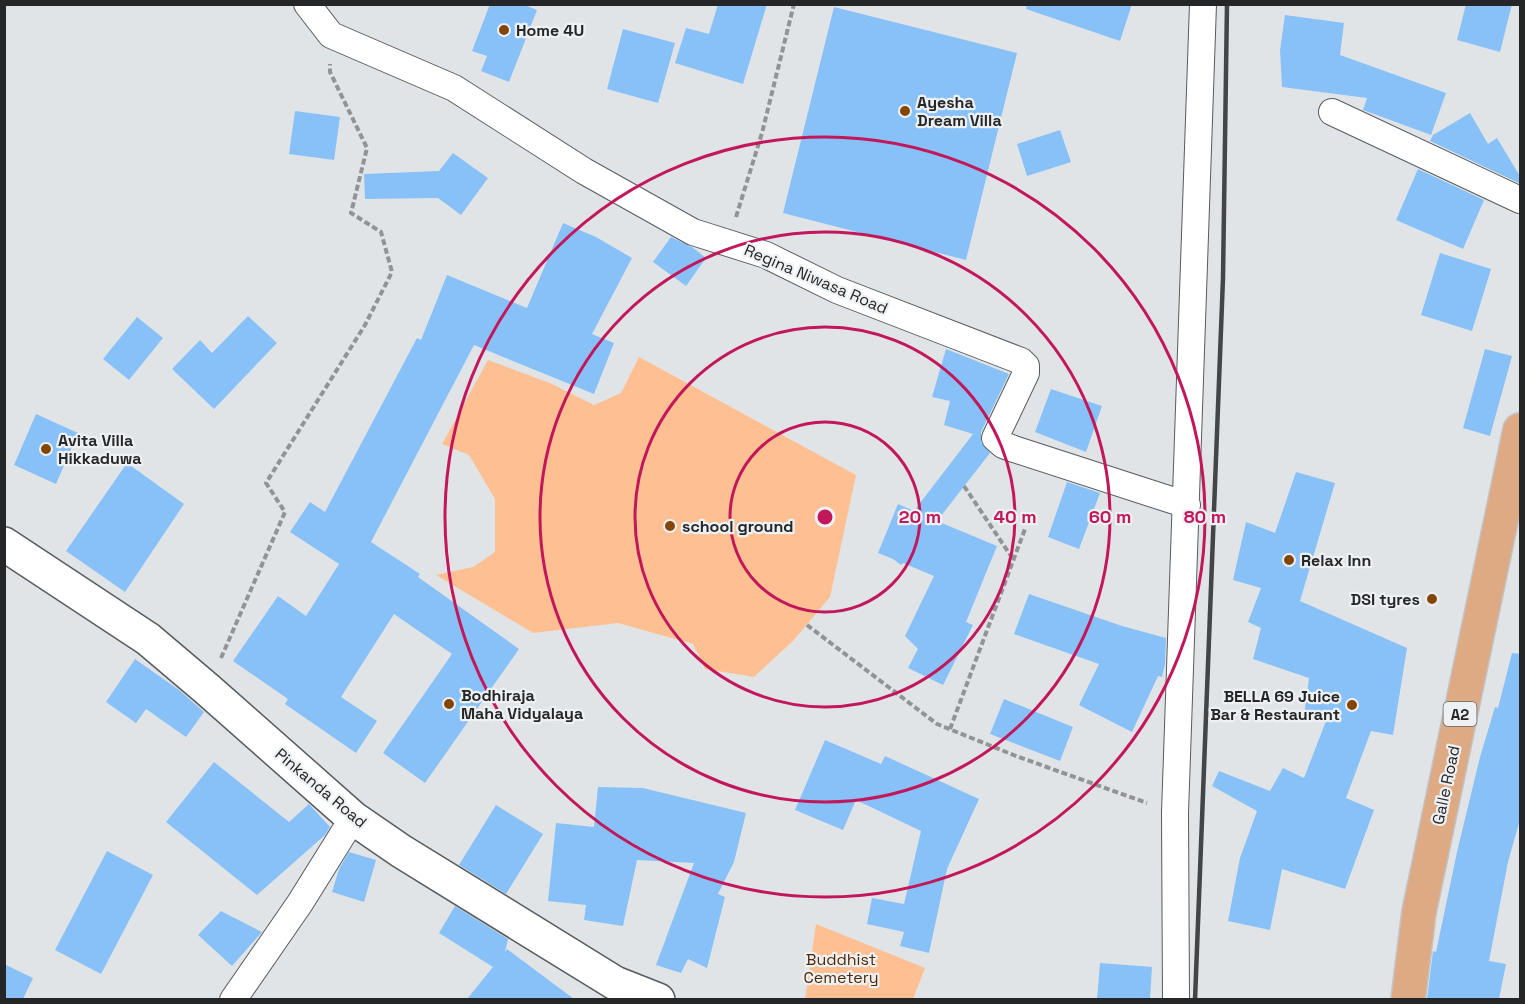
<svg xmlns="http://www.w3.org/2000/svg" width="1525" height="1004" font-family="'Space Grotesk',sans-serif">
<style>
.green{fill:#fec092}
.building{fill:#88c1f7}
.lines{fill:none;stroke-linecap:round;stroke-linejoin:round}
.minor-casing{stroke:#585a5d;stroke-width:28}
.tertiary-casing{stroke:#585a5d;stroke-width:36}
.trunk-casing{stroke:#c2c2c3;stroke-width:36}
.path{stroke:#919395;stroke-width:4;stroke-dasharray:6 3;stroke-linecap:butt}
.minor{stroke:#fff;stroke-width:26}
.tertiary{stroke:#fff;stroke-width:33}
.trunk{stroke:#deaa83;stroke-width:33}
.rail{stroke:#434546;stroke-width:4.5}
.ring{fill:none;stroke:#c2185b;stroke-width:3}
.poi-dot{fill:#834605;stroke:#eef1f4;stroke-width:2}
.labels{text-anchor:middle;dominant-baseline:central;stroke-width:4.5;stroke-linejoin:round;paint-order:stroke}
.shield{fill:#eef1f4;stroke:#616364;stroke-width:1.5}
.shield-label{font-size:15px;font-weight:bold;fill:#252627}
.poi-label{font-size:16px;font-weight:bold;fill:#252627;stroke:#eef1f4;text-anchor:start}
.street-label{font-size:16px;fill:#252627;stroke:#eef1f4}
.park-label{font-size:16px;fill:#502801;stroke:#eef1f4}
.centre{fill:#c2185b;stroke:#eef1f4;stroke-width:3}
.ring-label{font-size:18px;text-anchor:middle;font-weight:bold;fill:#c2185b;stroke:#eef1f4;stroke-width:4.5;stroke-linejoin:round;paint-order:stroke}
</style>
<rect width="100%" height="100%" fill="#e1e4e7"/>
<path class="green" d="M639,357L856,475L830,597L793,641L754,677L705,669L693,644L618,623L533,633L436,575L473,567L495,552V499L469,455L442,444L488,360L550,383L594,405L621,393Z
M816,924L925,968L913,999H805Z"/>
<path class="building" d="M490,4H522L537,10L509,82L481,71L487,56L472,51Z
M718,4H767L743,84L675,63L686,28L709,34Z
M1027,4H1132L1120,41L1026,9Z
M1466,4H1512L1500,52L1457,40Z
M834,7L1017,53L966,260L783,213Z
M1285,15L1344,23L1340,55L1446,93L1431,135L1363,110L1367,98L1282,87L1280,50Z
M623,29L675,43L658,103L607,89Z
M295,111L340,117L334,160L289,154Z
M1470,113L1488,144L1497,138L1521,178V184L1430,141L1433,135Z
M1060,130L1071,162L1027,176L1017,144Z
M453,153L488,178L461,215L438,198L365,199L364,174L439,171Z
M1418,169L1484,200L1463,249L1396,220Z
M563,223L596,237L632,258L592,334L614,343L594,394L474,345L371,542L420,574L418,577L519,649L425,783L383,753L452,654L394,614L341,697L377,721L356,753L285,704L288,699L233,661L278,596L306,616L339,564L290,532L310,502L325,512L417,338L421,340L447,275L527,308Z
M671,237L692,247L706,258L686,286L653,262Z
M1440,253L1491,269L1472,331L1421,315Z
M248,316L277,343L214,409L172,369L200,340L212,353Z
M137,317L163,338L129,380L103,359Z
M946,349L1009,374L981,432V442L990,453L937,521L997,546L966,622L973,625L943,685L908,668L918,649L905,636L934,576L903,563L901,565L893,559L878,553L898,504L914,511L973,434L944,425L950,401L932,397Z
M1485,349L1512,356L1490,436L1463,428Z
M1051,389L1102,406L1086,452L1035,432Z
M36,414L78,433L56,484L14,465Z
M127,463L184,504L125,592L66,551Z
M1296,472L1335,483L1300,601L1407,648L1393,735L1371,731L1346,798L1374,810L1345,889L1282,869L1270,930L1228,921L1240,858L1257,811L1212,786L1219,771L1270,791L1283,768L1304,778L1326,721L1304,716L1309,678L1253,659L1261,628L1248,622L1261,588L1233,580L1246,522L1275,533Z
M1067,482L1100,493L1079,549L1048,537Z
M1029,594L1122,626L1166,638L1165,664L1162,677L1158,676L1132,732L1079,705L1099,664L1014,634Z
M1512,653L1521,654V816L1508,862L1489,961L1506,964L1499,999H1427L1433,951L1436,952L1457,852L1480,757L1495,707L1498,708Z
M135,659L179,690L204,712L186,737L146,709L136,723L106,702Z
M1004,699L1073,727L1060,761L990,734Z
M825,740L881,764L885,756L979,799L947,869L929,953L900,946L904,932L867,924L872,898L904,904L921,831L856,800L843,830L795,810Z
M214,762L289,822L309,804L330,827L325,835L257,895L166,822Z
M598,787L643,788L746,813L734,862L718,894L725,897L707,968L688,959L681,973L656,965L694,863L637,860L623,926L584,920L586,905L548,901L556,823L594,827Z
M496,805L543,834L506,894L459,865Z
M107,851L153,875L101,974L55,950Z
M349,852L376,860L364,902L332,892L339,869Z
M455,906L508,939L505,952L507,949L574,999H467L493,967L439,933Z
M221,911L262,932L232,966L198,935Z
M1100,963L1152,967L1150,999H1097Z
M4,964L33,978L23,999H4Z"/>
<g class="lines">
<g class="minor-casing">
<path id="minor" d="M307,4L331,35L454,88L584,171L693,232L766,255L837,290L1021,361L1026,366V373L995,438L1003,445L1014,449L1187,505
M1332,112L1520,200
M233,1000L300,903L353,818
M1176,1000L1175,813L1203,4"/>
</g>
<g class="tertiary-casing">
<path id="tertiary" d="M4,544L148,639L207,689L353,818L401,851L615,983L658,1000"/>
</g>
<g class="trunk-casing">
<path id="trunk" d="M1408,1000L1419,912L1520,430"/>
</g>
<path class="path" d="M736,217L762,133L794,4
M964,486L1013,559
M807,625L937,724L1016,756L1147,803
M221,658L285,512L266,483L365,325L392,272L381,232L351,213L367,148L330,72V64
M950,729L1025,529"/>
<use href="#minor" class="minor"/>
<use href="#tertiary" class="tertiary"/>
<use href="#trunk" class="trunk"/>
<path class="rail" d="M1195,1000L1223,278L1227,4"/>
</g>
<g class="ring">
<circle cx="825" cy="517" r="95"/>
<circle cx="825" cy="517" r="190"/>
<circle cx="825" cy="517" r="285"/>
<circle cx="825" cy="517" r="380"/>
</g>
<g class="poi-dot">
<circle cx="504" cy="30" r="6"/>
<circle cx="905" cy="111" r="6"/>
<circle cx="46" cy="449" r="6"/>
<circle cx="670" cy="526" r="6"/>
<circle cx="1289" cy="560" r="6"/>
<circle cx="1432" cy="599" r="6"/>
<circle cx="449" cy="704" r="6"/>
<circle cx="1352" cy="705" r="6"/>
</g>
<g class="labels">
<rect class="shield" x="1443.5" y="702" width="33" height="24" rx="4.5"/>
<g class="shield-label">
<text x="1460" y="714">A2</text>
</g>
<g class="poi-label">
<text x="516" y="30">Home 4U</text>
<text x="917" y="102">Ayesha<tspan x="917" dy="18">Dream Villa</tspan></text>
<text x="58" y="440">Avita Villa<tspan x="58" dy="18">Hikkaduwa</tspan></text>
<text x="682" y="526">school ground</text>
<text x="1301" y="560">Relax Inn</text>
<text x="1420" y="599" text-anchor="end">DSI tyres</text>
<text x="461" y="695">Bodhiraja<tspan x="461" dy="18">Maha Vidyalaya</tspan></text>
<text x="1340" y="696" text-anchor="end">BELLA 69 Juice<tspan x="1340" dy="18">Bar &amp; Restaurant</tspan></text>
</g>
<g class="street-label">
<text transform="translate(816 279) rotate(23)">Regina Niwasa Road</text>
<text transform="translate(1446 785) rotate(-78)">Galle Road</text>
<text transform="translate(321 788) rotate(40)">Pinkanda Road</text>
</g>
<g class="park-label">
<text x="841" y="959">Buddhist<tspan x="841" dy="18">Cemetery</tspan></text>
</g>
</g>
<circle cx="825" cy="517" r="9" class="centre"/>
<g class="ring-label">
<text x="920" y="523">20 m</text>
<text x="1015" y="523">40 m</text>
<text x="1110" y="523">60 m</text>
<text x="1205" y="523">80 m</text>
</g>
<rect width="1525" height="1004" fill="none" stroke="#252627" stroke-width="12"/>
</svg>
